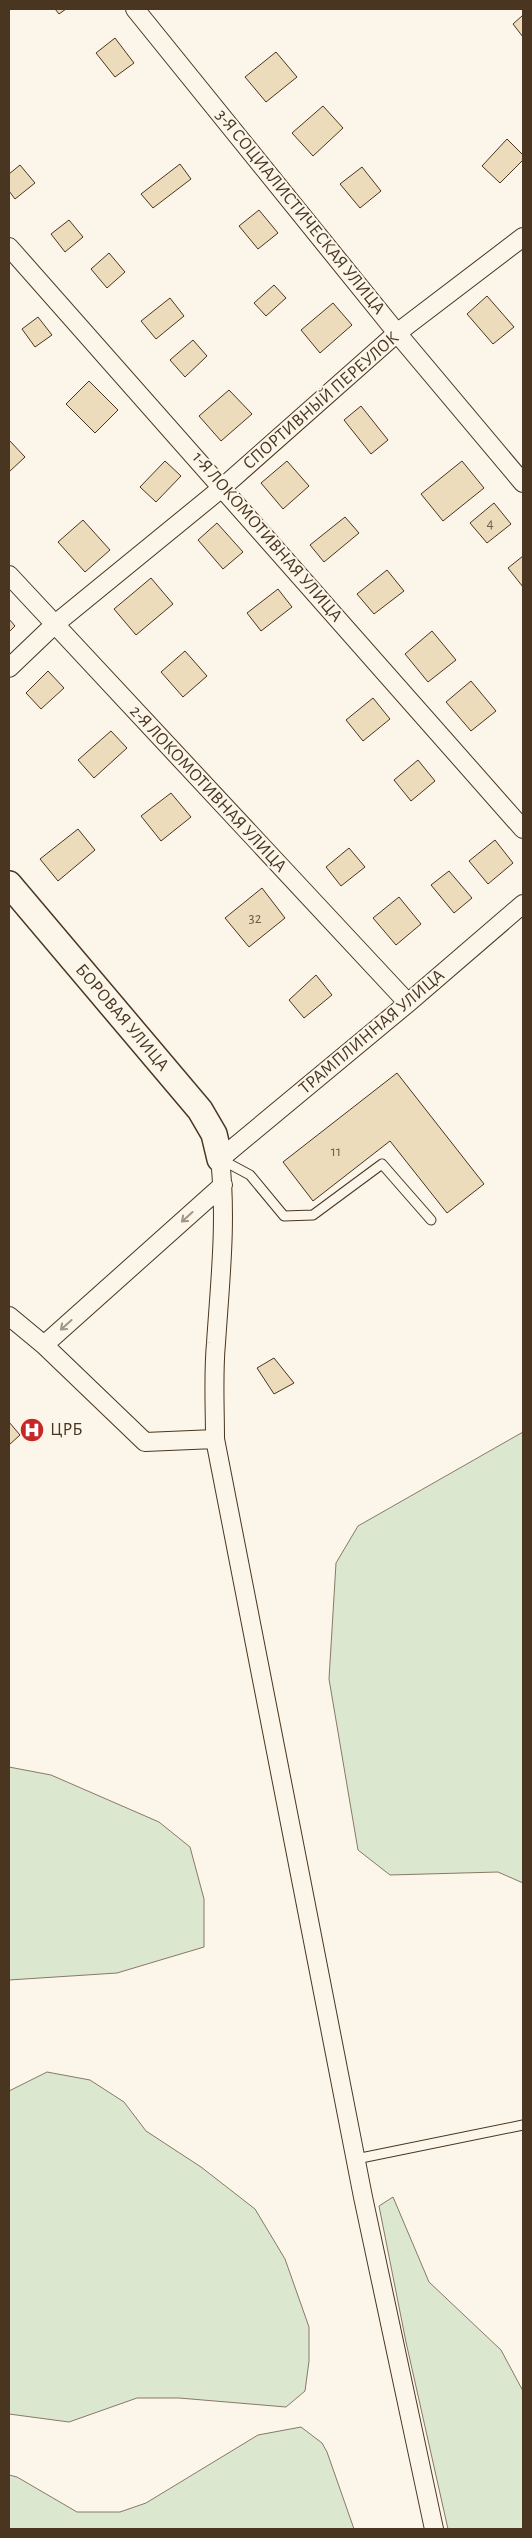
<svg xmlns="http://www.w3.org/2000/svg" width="532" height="2538" font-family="'Alegreya Sans',sans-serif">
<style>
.green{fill:#dce7d0;stroke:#887966}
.building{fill:#ecdcbc;stroke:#4a3520}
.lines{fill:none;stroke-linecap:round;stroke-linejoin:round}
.lane-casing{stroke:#4a3520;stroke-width:11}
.street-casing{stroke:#4a3520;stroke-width:20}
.secondary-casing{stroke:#4a3520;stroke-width:28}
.lane{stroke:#fbf6e9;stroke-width:9}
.street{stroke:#fbf6e9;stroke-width:18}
.secondary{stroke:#fbf6e9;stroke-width:25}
.oneway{stroke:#a29684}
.labels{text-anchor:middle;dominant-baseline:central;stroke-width:4;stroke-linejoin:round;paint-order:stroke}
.number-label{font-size:15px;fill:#725f47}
.street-label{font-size:18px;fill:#4a3520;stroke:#fbf6e9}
.poi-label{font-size:18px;fill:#4a3520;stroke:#fbf6e9;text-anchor:start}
</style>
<rect width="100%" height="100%" fill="#fbf6e9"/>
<path class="green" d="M523,1432V1883L498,1872L390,1875L358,1850L329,1679L336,1563L358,1526Z
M9,1767L51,1775L159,1822L190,1847L204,1899V1947L117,1973L9,1980Z
M47,2072L90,2080L124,2102L146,2131L201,2167L255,2209L285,2259L309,2327V2361L305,2391L286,2407L179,2398H137L69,2422L9,2414V2091Z
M393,2197L429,2282L501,2350L523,2391V2529H448L406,2342L379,2206Z
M301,2427L322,2443L327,2452L354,2529H9V2475L17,2477L77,2512H120L146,2503L258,2435Z"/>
<path class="building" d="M55,9H66L59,14Z
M523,15V37L513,24Z
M115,38L134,63L115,77L96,53Z
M276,52L297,77L266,102L245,77Z
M323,106L343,128L313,156L292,133Z
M507,139L523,155V160L500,183L482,166Z
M180,164L191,179L153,208L141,194Z
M20,165L35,183L15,199L9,191V174Z
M362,167L381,191L360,208L340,184Z
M259,210L278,233L258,249L239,226Z
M69,220L83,237L65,252L51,234Z
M109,253L125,272L107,288L91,269Z
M274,285L286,298L266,316L254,303Z
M487,296L514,327L493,344L467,314Z
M170,298L184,316L156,339L141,321Z
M333,303L352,325L320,353L301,330Z
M38,317L52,335L35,347L22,329Z
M193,340L207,356L185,377L170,360Z
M89,381L118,410L95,433L66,404Z
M229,390L252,414L221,441L199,416Z
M361,406L388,440L371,454L344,420Z
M9,440L25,457L9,472Z
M165,461L181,476L156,502L140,487Z
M287,461L309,486L283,509L261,483Z
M462,461L484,488L443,521L421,494Z
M494,503L511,524L487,543L470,523Z
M345,517L359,533L324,562L310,545Z
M83,520L110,550L85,572L58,542Z
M217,523L243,552L223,569L198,540Z
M523,556V587L508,568Z
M387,570L404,591L374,614L357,594Z
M151,578L173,604L136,635L114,609Z
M278,589L292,607L261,631L247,613Z
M9,619L15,626L9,632Z
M432,631L456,660L428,682L405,654Z
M185,651L207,676L183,697L161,672Z
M48,671L64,688L41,709L26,693Z
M471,681L496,711L471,731L446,702Z
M373,698L390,719L363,741L346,720Z
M111,731L127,748L94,778L78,760Z
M418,760L435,781L411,801L394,780Z
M171,793L191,817L161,841L141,816Z
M78,829L95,850L58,881L40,859Z
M495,840L513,863L488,884L469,861Z
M349,848L365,867L341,886L326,867Z
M449,871L472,898L454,913L431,885Z
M262,888L285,918L249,947L225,918Z
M399,897L421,924L396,945L373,918Z
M316,975L332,995L304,1018L289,1000Z
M397,1073L484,1184L447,1213L390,1141L313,1201L283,1162Z
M274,1358L294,1383L274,1394L257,1368Z
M9,1422L20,1435L9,1445Z"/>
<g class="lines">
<g class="lane-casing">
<path id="lane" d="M222,1160L250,1175L284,1216L313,1215L382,1164L431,1220
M356,2159L523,2125"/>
</g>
<g class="street-casing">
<path id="street" d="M135,9L397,333L523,483
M9,247L523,829
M9,575L408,1003
M9,668L54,625L223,487L397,333L523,237
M9,1316L44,1345L145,1442L215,1439
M44,1345L223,1185
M434,2529L363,2197L215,1439C215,1407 213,1375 216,1343C220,1282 227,1220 220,1159L408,1003L523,904"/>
</g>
<g class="secondary-casing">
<g id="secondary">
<path id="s1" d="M9,884L200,1110L214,1134L220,1159"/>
</g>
</g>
<use href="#lane" class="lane"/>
<use href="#street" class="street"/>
<use href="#secondary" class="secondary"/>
</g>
<defs><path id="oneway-shaft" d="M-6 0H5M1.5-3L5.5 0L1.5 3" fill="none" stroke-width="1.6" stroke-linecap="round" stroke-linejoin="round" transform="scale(1.25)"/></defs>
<g class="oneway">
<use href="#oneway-shaft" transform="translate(187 1217) rotate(138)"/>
<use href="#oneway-shaft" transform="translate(66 1325) rotate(138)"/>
</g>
<defs>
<g id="hospital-disc" transform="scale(1.25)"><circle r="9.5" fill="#c62828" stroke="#fbf6e9"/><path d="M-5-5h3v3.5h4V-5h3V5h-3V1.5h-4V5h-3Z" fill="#fff"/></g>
</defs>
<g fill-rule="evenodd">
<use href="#hospital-disc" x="32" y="1430"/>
</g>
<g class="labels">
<g class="number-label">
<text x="490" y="523">4</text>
<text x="255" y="918">32</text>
<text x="336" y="1151">11</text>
</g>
<g class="street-label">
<text transform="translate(300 212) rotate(51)">3-Я СОЦИАЛИСТИЧЕСКАЯ УЛИЦА</text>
<text transform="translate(321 401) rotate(-41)">СПОРТИВНЫЙ ПЕРЕУЛОК</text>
<text transform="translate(267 537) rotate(49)">1-Я ЛОКОМОТИВНАЯ УЛИЦА</text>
<text transform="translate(208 789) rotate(47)">2-Я ЛОКОМОТИВНАЯ УЛИЦА</text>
<text stroke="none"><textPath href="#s1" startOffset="175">БОРОВАЯ УЛИЦА</textPath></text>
<text transform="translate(372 1032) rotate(-40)">ТРАМПЛИННАЯ УЛИЦА</text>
</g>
<g class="poi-label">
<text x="50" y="1430">ЦРБ</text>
</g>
</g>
<rect width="532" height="2538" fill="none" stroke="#4a3520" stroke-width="20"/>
</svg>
